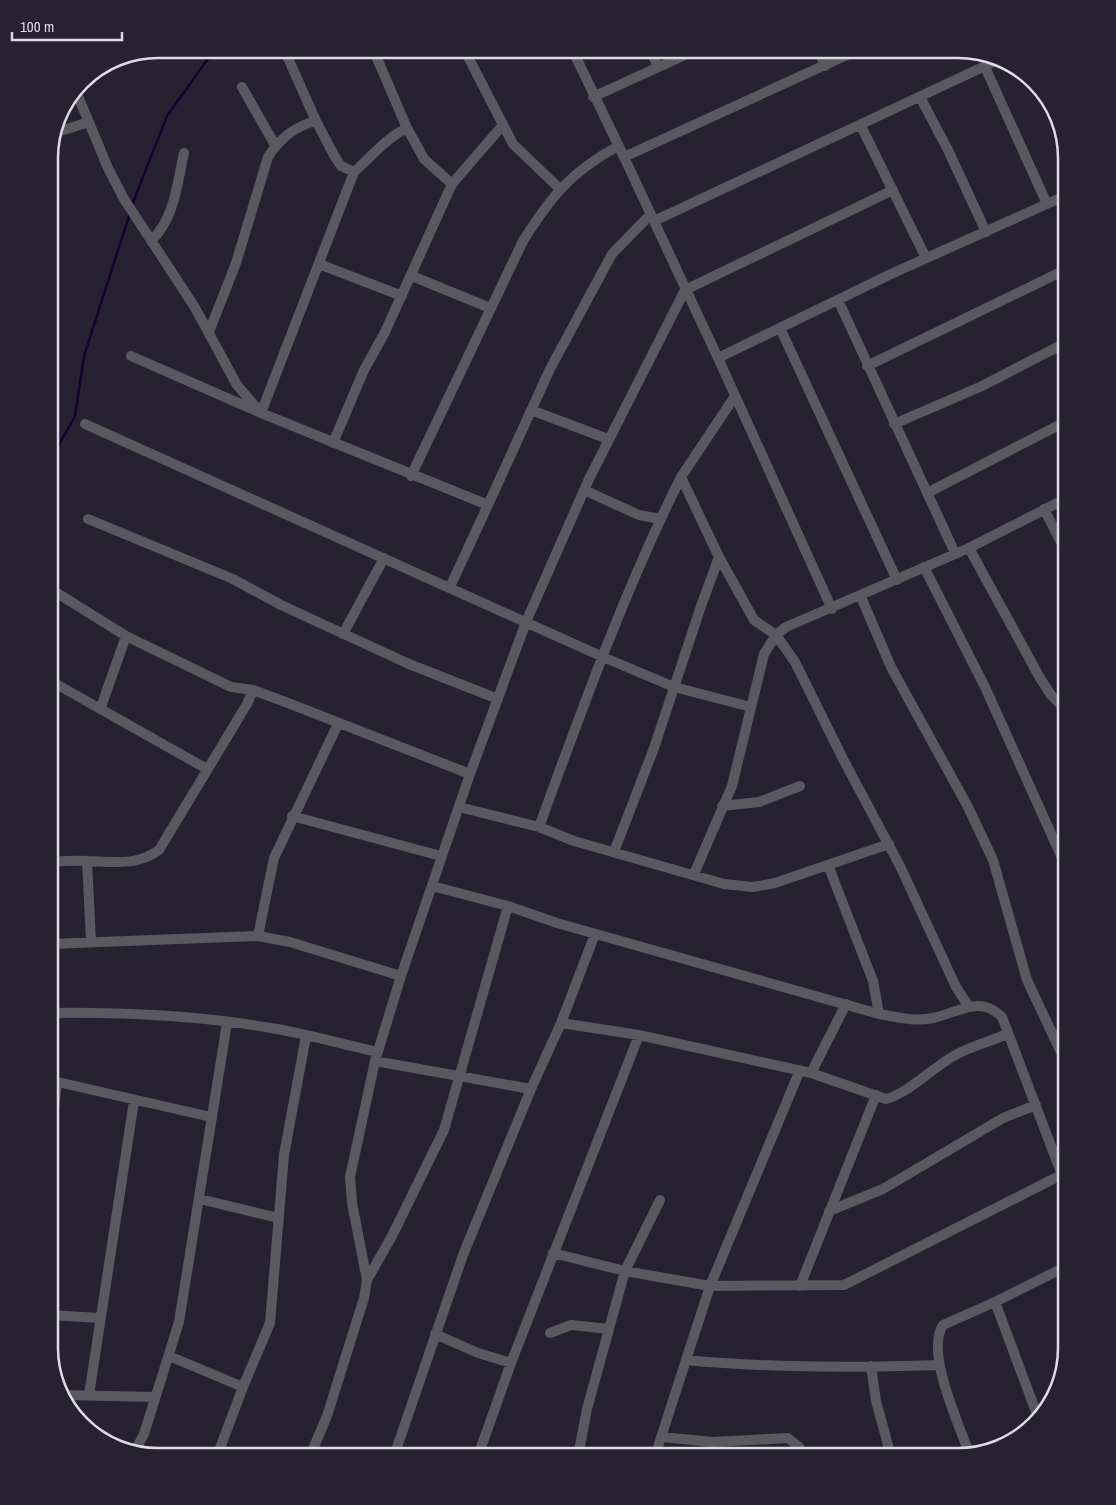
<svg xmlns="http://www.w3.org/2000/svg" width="1116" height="1505" font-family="'Archivo Narrow',sans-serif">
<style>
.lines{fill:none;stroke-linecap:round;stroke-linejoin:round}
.stream{stroke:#160131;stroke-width:2.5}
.minor{stroke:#5a5860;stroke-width:10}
.rim{fill:none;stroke:#dedbe6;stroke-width:2.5}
</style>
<rect width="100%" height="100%" fill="#272232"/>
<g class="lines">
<path class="stream" d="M132,205L167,116L215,49
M49,458L56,450L75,416L84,356L130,213"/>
<path class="minor" d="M284,49L316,121L335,157L341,166L354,172C371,157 386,138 407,128
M373,49L407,128L424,159L452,184
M464,49L513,144L559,188
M572,49L624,157L860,49
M650,49L658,67
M818,49L825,66
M985,67L1047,204
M242,87L275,145
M75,89L108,168L124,199L194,306L237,385L261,413L354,172
M593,97L698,49
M920,97L948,150L986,232
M861,126L926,258
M54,133L89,122
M624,157L718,358L832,609
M654,221L1000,59
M151,241C175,218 177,184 184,153
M319,264L402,296
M412,276L490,308
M838,300L955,553
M780,328L897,580
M209,332L236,263L268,157C280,138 295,126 316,121
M131,356L261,413L488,505L450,587
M718,358L891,274L1067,195
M867,366L1067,269
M735,396L681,477L719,557L754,620L776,635L795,662L843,759L900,866L956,987L969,1007
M531,410L608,439
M85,424L603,657L674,687L751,707
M894,424L982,386L1067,342
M333,443L364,370L385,332L452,184L502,126
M411,476L523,241C552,195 570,173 618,146
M584,490L639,515L660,519
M927,493L1067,421
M488,505L550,369L612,254L650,215
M1044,509L1067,554
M88,519L233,579L281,605L409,664L498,699
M969,548L1040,678L1051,695L1067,711
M924,567L985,687L1067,869
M49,588L126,636L231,687L253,690L288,703L470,774
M861,597L891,667L968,807L993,860L1027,980L1067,1065
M343,634L384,558
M49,680L207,769
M101,707L126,636
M722,806L759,802L800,786
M459,807L539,827L574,841L724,884L753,887L775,883L889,844
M292,816L441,856
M539,827C582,709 625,589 681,477
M614,852L654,748L701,606L719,557
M87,861L91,941
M49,862C62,861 75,860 88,861C114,862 137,866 159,850L247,704L253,690
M828,865L873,981L879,1014
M694,874L732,786L764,654L776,635L786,627L969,548L1067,498
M432,886L508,906L557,923L879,1014C897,1017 915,1022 933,1018C958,1013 980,994 1002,1017L1067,1188
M258,936L274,858L338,724
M49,944L258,936L290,942L401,976
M49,1013C123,1012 204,1016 277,1029C311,1035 345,1045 378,1052
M561,1023L639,1035L811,1073L886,1099C910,1093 937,1063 961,1052C976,1045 993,1040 1008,1034
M375,1061L531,1089L463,1255L394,1456
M811,1073L846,1004
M49,1080L211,1117
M531,1089L561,1023L595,934
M49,1149L57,1083
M200,1199L278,1218
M829,1211L883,1189L1003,1118L1036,1105
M553,1253L625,1271L710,1286L844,1285L1063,1174
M367,1280L392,1236L444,1130L508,906
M800,1286L876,1095
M995,1302L1038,1417
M49,1315L100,1318
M550,1333L571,1325L609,1329
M435,1334L478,1353L511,1363
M169,1356L243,1387
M686,1360C770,1368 855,1368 939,1365
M871,1366L876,1401L891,1456
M62,1395L155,1397
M89,1395L134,1101
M662,1437L712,1442L788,1438L799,1447L802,1456
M712,1442L718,1456
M135,1451L144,1434L179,1322L227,1023
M969,1453C959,1424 925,1352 943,1325L995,1302L1067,1266
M217,1456L243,1387L270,1323L284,1155L306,1036
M310,1456L327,1416L364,1298L367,1280L352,1203L350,1177L375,1061L401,976L470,774L526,622L589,479L685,290L893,190
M478,1456L511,1363L639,1035
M578,1456L587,1409L625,1271L660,1200
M655,1456L710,1286L800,1070"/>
</g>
<path d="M0 0H1116V1505H0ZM158 58H958A100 100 0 0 1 1058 158V1348A100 100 0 0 1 958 1448H158A100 100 0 0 1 58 1348V158A100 100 0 0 1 158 58Z" fill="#272232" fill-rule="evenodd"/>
<path class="rim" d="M158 58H958A100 100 0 0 1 1058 158V1348A100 100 0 0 1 958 1448H158A100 100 0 0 1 58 1348V158A100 100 0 0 1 158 58Z"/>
<path d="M12 32v8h110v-8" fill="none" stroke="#dedbe6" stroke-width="2.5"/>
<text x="20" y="32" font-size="15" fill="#dedbe6" stroke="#272232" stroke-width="4" paint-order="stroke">100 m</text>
</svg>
